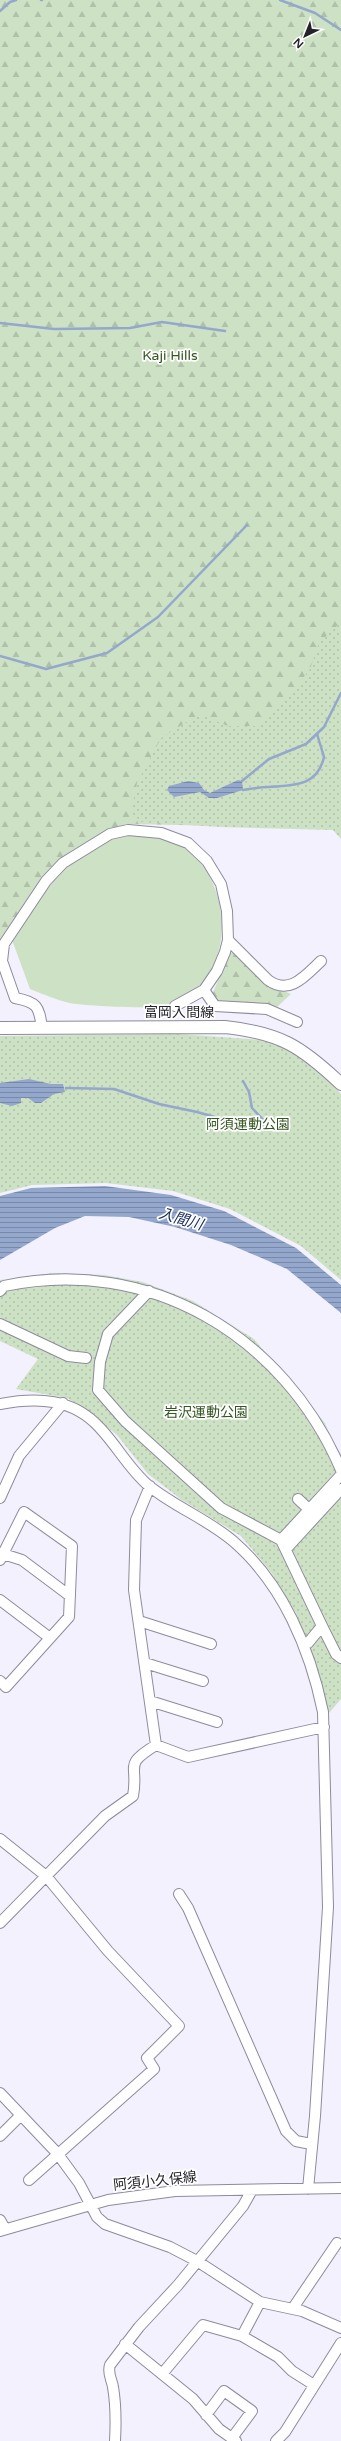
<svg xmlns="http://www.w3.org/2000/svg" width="341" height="2441" font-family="'Varela Round','Noto Sans JP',sans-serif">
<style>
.green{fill:#cde1c4}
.forest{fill:url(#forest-firs)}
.park{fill:url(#park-dots)}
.water{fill:url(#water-rules)}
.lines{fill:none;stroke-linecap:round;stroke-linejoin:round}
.stream{stroke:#94a7cc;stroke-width:2.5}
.minor-casing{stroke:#8d8b9d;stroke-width:12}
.major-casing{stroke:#8d8b9d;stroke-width:14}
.minor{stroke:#fff;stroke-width:10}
.major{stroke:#fff;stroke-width:12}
.labels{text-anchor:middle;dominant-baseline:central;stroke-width:3.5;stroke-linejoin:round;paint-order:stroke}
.park-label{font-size:14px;fill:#345622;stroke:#fff}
.street-label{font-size:14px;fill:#24222a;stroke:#fff}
.water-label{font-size:15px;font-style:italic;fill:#192e5d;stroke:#fff}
</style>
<defs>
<pattern id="forest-firs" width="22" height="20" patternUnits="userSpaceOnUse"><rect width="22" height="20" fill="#cde1c4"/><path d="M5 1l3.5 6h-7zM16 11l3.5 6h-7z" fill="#b0c1a9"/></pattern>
<pattern id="park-dots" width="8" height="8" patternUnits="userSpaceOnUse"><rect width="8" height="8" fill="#cde1c4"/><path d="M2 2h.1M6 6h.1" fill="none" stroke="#b0c1a9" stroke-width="1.8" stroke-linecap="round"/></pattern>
<pattern id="water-rules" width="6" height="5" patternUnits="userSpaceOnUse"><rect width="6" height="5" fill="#94a7cc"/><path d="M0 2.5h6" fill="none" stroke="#7988a6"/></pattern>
</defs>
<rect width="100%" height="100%" fill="#f2f1fd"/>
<path class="green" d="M126,834C135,834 147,833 156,835C235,851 248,983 167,1006C154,1009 84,1006 70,1003C56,1000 43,994 30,989L11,937L66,865L108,839Z"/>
<path class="forest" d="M0,0H341V712L332,828L126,824L40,881L0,940Z
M230,953H235L265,983L291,994L277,1007L259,1003H219L211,997Z"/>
<path class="park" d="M341,622V839L333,830L221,827L141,822L131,812L137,783L161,738L199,714L228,726H256L286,700L310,669L319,643Z
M178,1034L277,1041L305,1057L341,1094V1280L301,1246L230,1209L173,1191L106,1183L32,1185L0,1193V1036Z
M53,1273L104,1275L143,1282L193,1301L254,1339L325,1423L341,1462V1699L329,1713L318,1671L296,1613L271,1572L241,1536L182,1500L148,1474L117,1435L81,1406L67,1398L16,1389L38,1359L0,1341V1280Z"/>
<path class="water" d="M238,780L242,781L243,790L217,798H209L200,792L174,797L167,790L169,786L188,781L199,783L204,790L210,793Z
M29,1079L51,1084H63L65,1092L54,1094L41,1103H35L28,1098H21V1103L12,1106L0,1103V1083Z
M105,1186L171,1195L224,1211L296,1248L341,1285V1313L287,1269L231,1245L175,1227L129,1217L85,1216L55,1228L0,1260V1196L31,1188Z"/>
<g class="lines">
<path class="stream" d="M41,0H42
M280,0L315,13L341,30
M0,11L10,2L16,0
M0,323L54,329L130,328L162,322L225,331
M0,656L46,669L107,653L158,617L247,525
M242,781L269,759L306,744L324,727L341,693
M243,790C251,789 260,787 268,787C291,785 317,788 324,757L317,734
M66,1088L114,1089L159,1104L197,1112L258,1129L266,1123L252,1108L249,1092L243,1081"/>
<g class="minor-casing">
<path id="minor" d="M228,940L268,980C290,996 306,975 321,961
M204,990L215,1006L267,1009L297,1022
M42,1028C39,1006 37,1002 15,998L2,961L4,944L46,881L63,863L110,834L128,830L161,833L188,843L207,861L221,884L227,911L228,940L225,952L217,971L204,990L175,1006
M0,1291L4,1286C149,1255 284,1336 341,1470
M149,1291L108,1334L100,1362L98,1390L125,1421L221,1508L281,1540L322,1626L336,1654L341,1658
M0,1324L68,1356L86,1358
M0,1404C37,1397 73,1398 100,1428C118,1447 129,1469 149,1486C175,1507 207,1519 233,1541C283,1584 310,1649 323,1712L328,1907L315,2116L308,2189
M150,1486L136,1520L134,1590L156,1745
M0,1498L19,1456L63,1403
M298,1499L314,1514
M281,1540L341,1475
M286,1549L341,1489
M0,1553L22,1560L70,1596
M0,1560L24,1512L72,1546L69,1617L6,1687L0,1681
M0,1600L50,1638
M139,1621L211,1644
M308,1643L322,1626
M145,1663L203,1681
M150,1701L217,1722
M0,1839L46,1876L108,1951L179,2026L147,2058L154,2069L29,2180
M179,1894L188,1908L286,2131L296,2141L311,2144
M0,1923L105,1816L133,1796C139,1764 122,1766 156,1745L188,1757L324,1727
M0,2093L57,2153L79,2183L97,2217L105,2224L170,2247L197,2261L260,2302L302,2311L341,2328
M0,2136L20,2116
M0,2220L5,2229
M0,2231L108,2200L175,2191L341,2188
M260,2302L242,2336L278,2357L292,2371L314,2385
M293,2308L337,2243
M125,2344L193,2399L219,2429L236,2441
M162,2374L203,2325L242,2336
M206,2415L224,2391L252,2411L232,2438
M115,2441C116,2423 116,2405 113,2387C112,2380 107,2373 110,2365L139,2327L178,2285L243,2206L252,2190
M276,2441L285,2432L341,2343"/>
</g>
<g class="major-casing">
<path id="major" d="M0,1028L225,1027C280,1033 301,1046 341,1084"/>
</g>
<use href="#minor" class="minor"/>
<use href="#major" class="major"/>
</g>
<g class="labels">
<g class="park-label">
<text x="170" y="355">Kaji Hills</text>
<text x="248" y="1124">阿須運動公園</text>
<text x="206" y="1412">岩沢運動公園</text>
</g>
<g class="street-label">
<text x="179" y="1012">富岡入間線</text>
<text transform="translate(155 2181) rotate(-6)">阿須小久保線</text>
</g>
<g class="water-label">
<text transform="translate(181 1219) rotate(16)">入間川</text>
</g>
</g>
<g transform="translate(305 36) rotate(223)" stroke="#ffffff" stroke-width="3" paint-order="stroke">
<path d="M0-3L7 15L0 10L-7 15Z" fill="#24222a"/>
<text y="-6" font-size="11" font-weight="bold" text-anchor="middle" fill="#24222a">N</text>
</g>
</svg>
